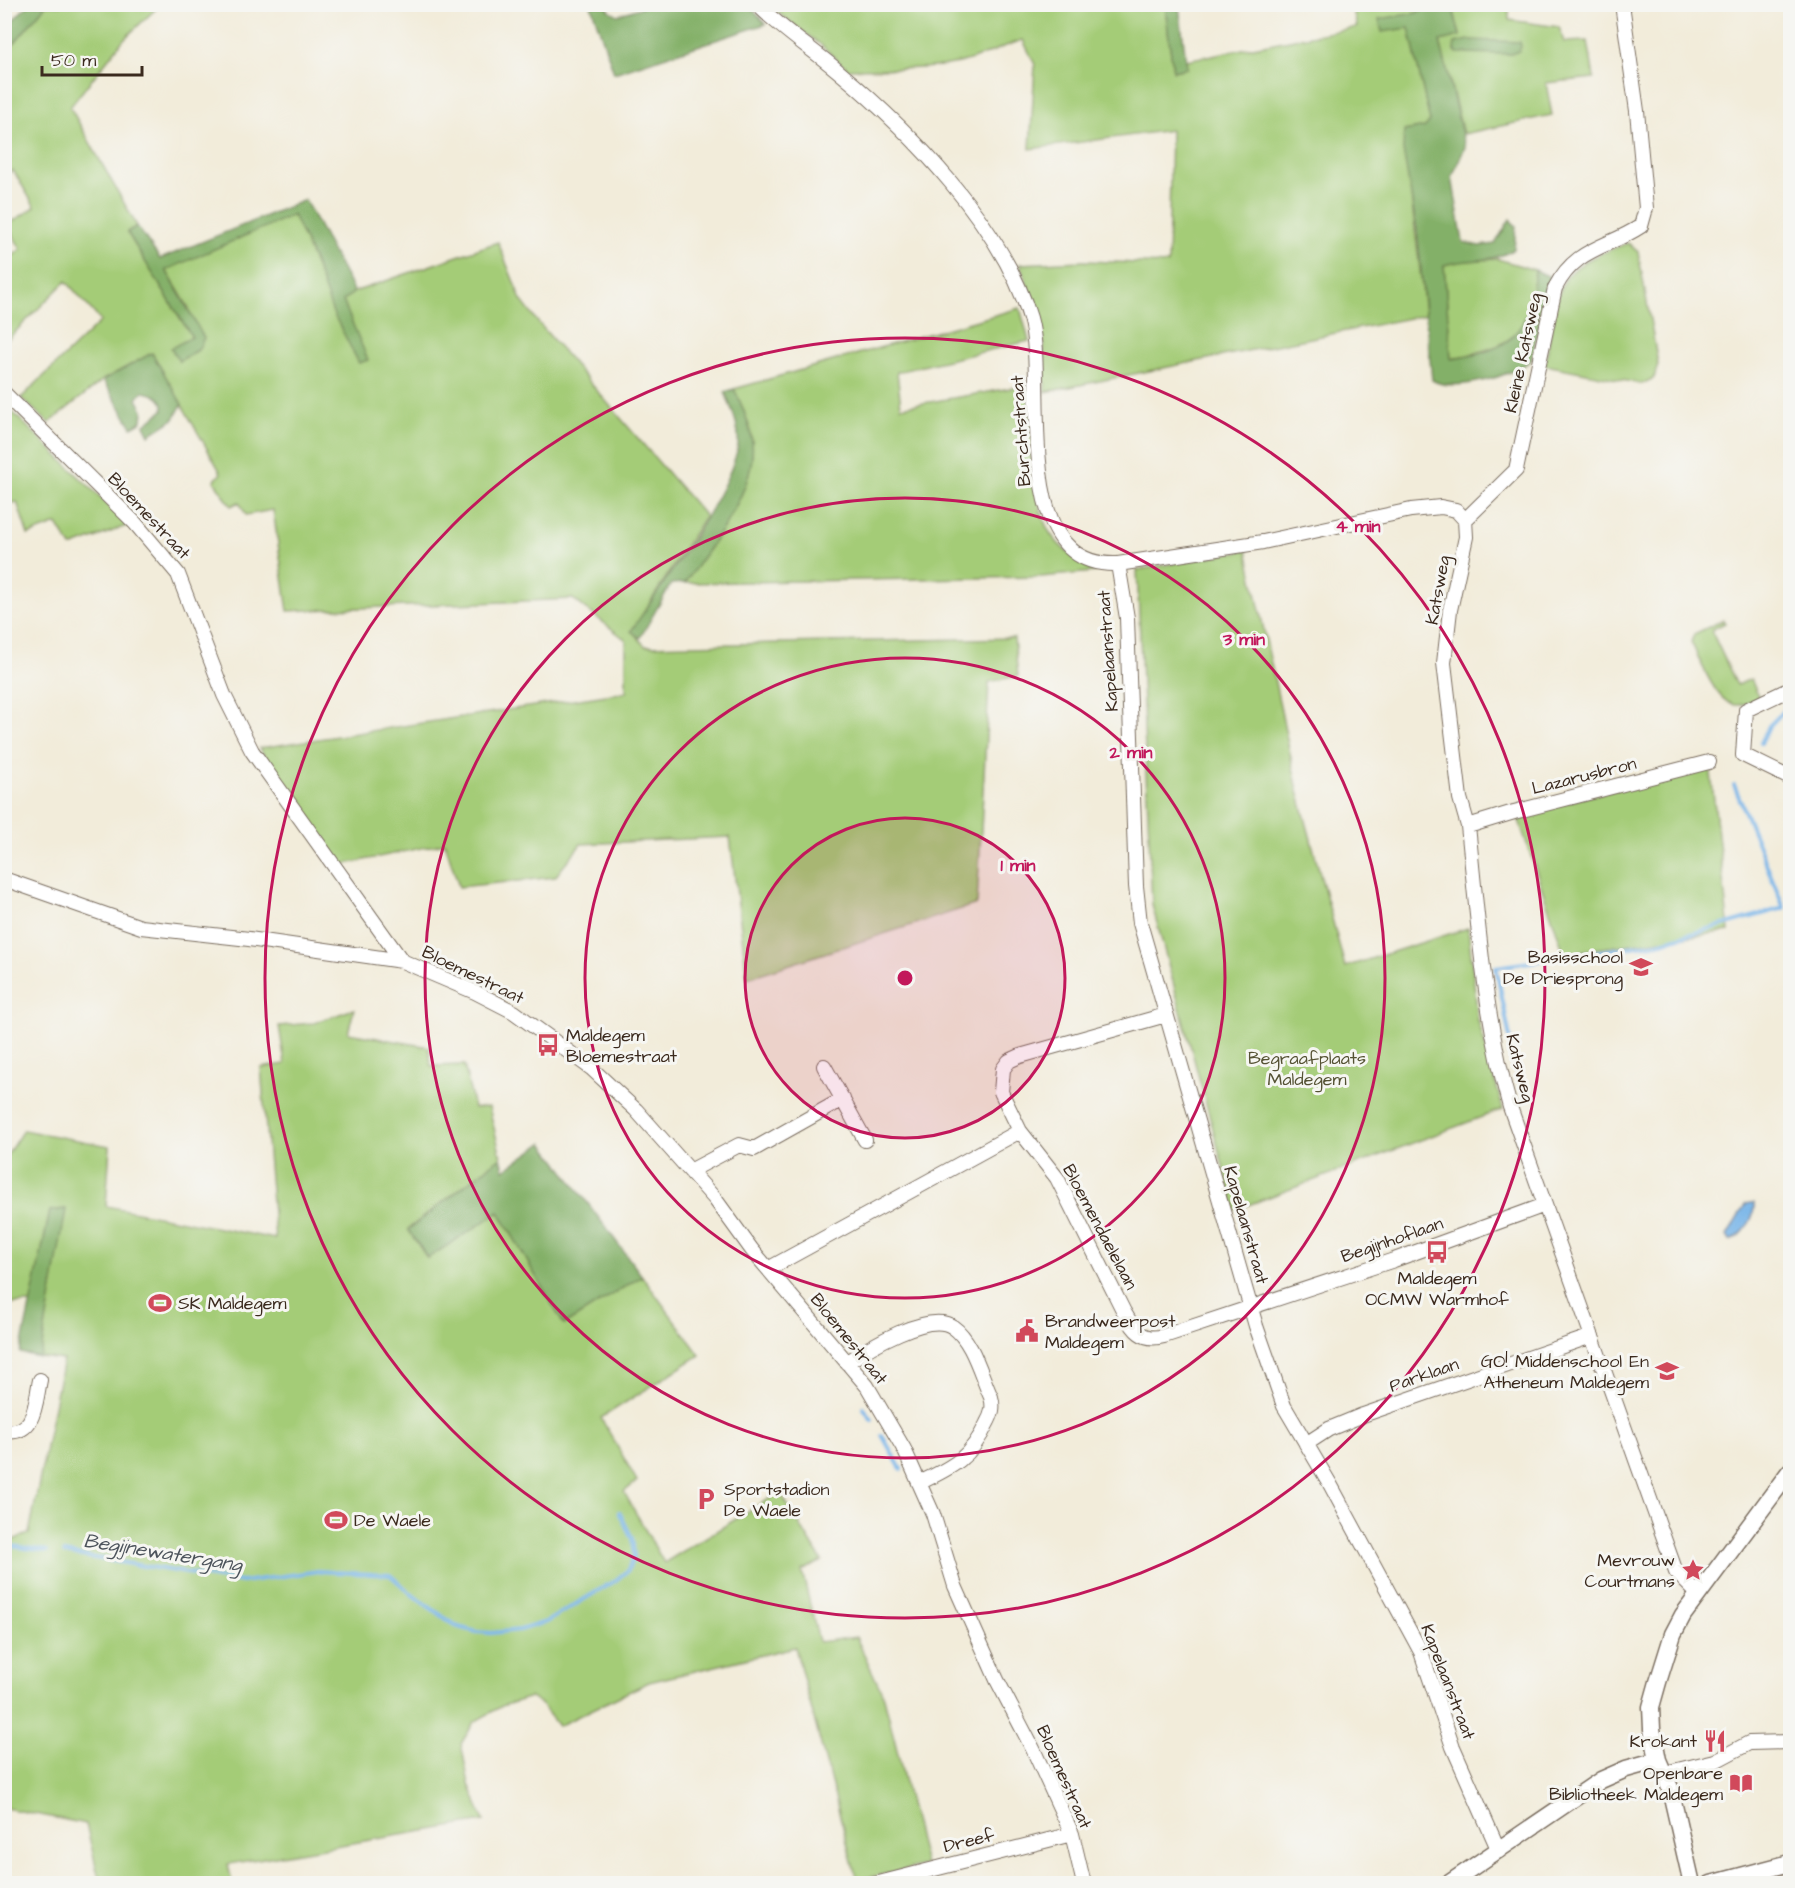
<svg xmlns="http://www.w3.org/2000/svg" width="1795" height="1888" font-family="'Architects Daughter',sans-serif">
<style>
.green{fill:#a4cc77;stroke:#707b4a;stroke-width:1.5}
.forest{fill:#83b068;stroke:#5f6d43;stroke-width:1.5}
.water{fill:#74b3e8;stroke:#586e83;stroke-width:1.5}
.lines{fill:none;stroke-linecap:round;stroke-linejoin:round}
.stream{stroke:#74b3e8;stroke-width:4}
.minor-casing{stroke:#7b6e60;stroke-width:16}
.tertiary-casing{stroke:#7b6e60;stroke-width:19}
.minor{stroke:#fff;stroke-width:14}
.tertiary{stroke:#fff;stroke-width:16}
.ring{fill:none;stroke:#c2185b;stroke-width:3}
.labels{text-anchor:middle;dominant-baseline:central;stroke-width:6;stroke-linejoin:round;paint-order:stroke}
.street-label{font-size:18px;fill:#3b2a1e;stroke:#f6f6f2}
.poi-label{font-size:18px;fill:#3b2a1e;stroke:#f6f6f2;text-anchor:end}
.park-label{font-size:18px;fill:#555234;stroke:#f6f6f2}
.water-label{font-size:20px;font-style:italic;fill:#4c535b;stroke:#f6f6f2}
.centre{fill:#c2185b;stroke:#f6f6f2;stroke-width:3}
.ring-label{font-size:18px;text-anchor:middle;font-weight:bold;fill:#c2185b;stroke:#f6f6f2;stroke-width:6;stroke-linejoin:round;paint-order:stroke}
</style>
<rect width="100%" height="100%" fill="#f6f6f2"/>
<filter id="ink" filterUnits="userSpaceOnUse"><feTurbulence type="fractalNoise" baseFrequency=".0167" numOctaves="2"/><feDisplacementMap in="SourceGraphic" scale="12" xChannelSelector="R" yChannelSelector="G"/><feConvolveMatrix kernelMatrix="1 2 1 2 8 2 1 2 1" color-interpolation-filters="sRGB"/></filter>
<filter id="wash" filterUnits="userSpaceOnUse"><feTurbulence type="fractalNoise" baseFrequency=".008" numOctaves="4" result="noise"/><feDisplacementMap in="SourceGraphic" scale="24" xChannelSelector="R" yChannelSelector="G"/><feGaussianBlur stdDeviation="1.35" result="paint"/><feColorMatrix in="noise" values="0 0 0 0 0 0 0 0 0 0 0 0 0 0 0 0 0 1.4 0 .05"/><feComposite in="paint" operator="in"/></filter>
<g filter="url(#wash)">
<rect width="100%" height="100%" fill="#f2ecda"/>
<path class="green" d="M46,5H160L124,39L70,107L137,226L127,232L192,337L179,361L198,350L189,308L166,270L293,214C316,264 334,315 359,363L352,324L343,301L354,292L498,242L521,300L537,321L705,516L632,631L645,646L1014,638L1018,676L989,682L977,904L747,978L730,837L581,844L555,877L459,887L445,843L341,865L259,748L626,692V640L573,599L288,611L273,510L246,515L239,502L231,506L214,481L221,473L152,353L103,380L49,423L21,398L101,321L66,281L5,342V262L21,249L7,225L35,207L13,170L5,175V54Z
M768,5H1165L1173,71L1187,68L1186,60L1357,27L1352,5H1431L1416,13L1379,20L1409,27L1430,121L1426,127L1405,131C1409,193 1419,253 1425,315L1045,392L1044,341L1037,312L1020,264L1083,261L1168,264L1171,130L1030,149L1035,65L1023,40C999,47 978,60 953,64C919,71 881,68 847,69L821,45Z
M1452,5H1509V20L1559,27L1564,42L1588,41L1594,78L1546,83L1552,115L1463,134L1440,41L1460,35Z
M1628,243L1638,252L1658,364L1654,378L1642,384L1545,365C1550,342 1554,295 1567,277C1581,259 1608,251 1628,243Z
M1498,259L1535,270C1528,340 1516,343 1451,359L1444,265L1461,261Z
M1020,308L1029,341L897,372L901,407L1029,385C1031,423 1030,506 1052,536C1062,550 1079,562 1094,572L1041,577L685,583C711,545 757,491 752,442C750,424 742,405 734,389Z
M4,404L129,525L71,547L57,524L28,535L17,502L5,505Z
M1247,550L1298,791L1345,967L1468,928L1478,1020L1503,1109L1235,1210L1152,905L1137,570Z
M1723,620L1725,623L1711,630L1737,685L1751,679L1759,698C1752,701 1745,705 1737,705C1716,705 1700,659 1691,642L1694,634Z
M1710,765L1729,931L1564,953L1517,815Z
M354,1009L348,1033L429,1047L431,1066L464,1065L474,1108L489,1107L501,1157L408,1229L427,1258L499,1212L564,1325L642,1276L700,1355L601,1418L637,1481L624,1492L664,1563L780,1492L822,1561L802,1571L819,1642L856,1637L884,1697L925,1865L857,1880L795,1647L649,1682L558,1726L540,1703L531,1697L502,1706L474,1722L461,1744L469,1784L484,1821L228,1864L232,1883H100L86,1824L5,1808L4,1543L29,1534L63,1360L40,1357L65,1209L50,1211L32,1303L5,1304V1158L23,1130L110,1146L106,1206L275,1239L261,1068L285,1064L279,1026L314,1023Z"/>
<path class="forest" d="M30,4L46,5L5,54C4,30 10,20 30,4Z
M591,5H606L610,11L618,15L648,5H748L766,24L614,73Z
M1165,5H1185L1179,6L1187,68L1173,71Z
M1431,5H1452L1460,36L1440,41L1465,147L1452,177L1463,242L1479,246L1495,244L1510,219L1516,227L1514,249C1490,264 1471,258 1444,265L1451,359C1514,350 1529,332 1535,270L1550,277L1531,360C1514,376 1453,393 1432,380L1417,230L1403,150L1404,131L1425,127L1430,121L1409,28L1382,32L1379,19L1416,13Z
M1470,40L1520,42L1521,47L1519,51L1511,54L1457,53L1454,49L1455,43Z
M305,200L354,292L343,301L368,360L359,363L333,313L313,258L293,215L166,270L204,338L198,350L179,361L171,348L192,337L127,232L137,226L160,259Z
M152,353L182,404L174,419L149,435L144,425L163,410C165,397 152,393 142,392L137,399L143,410L142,421L132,427L103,380Z
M734,389C742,405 750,424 752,442C757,490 711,545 685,583L671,584L640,638L631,631C659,589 732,490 738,445C740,425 731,409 725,392Z
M543,1143L642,1276L564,1325L499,1212L428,1258L408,1230L501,1157L504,1170Z
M66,1209L40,1357L20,1353L50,1211Z"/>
<path class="water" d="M1749,1203H1754C1755,1218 1744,1236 1730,1241L1727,1236L1745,1205Z"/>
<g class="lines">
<path class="stream" d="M1761,743L1769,726L1790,705
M1512,1048L1496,967L1658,943L1784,908L1734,785
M863,1407L872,1420
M882,1435L901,1469
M4,1545L47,1551
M64,1553L242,1582L318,1571L390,1575L415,1597L458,1627L477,1632L491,1633L520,1630L546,1622L616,1580L628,1570L634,1556L632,1538L619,1512"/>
</g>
</g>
<g filter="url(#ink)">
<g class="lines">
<g class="minor-casing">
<path id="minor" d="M757,4C781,29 811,48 838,71C910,131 1003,226 1030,318C1049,383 1007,569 1118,564L1263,542L1411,510L1441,507L1456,510L1465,520
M4,393L135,523L178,574L224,695L252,751L402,961
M1465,520L1466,537L1450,610L1444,663L1460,798L1468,826C1478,921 1484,1016 1510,1107L1676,1572L1698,1594
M1465,520L1516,470L1555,288C1576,247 1606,249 1641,226L1646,208L1637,111L1622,4
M1118,564L1127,618L1136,886L1140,923L1256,1326L1284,1406L1330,1484L1421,1652L1453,1747L1499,1851
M1790,689L1746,710L1743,755L1790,778
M1468,826L1514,812L1709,762
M4,879L141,927L249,939L402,961L475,992L514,1012L591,1068L636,1110L715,1199L752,1250L867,1386L904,1449L933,1514L955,1586L997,1680L1033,1749L1072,1834L1084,1884
M1166,1015L1020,1056L1009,1061L1003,1069L1001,1092L1020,1131L1057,1178L1124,1312C1134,1330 1142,1342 1164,1336L1394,1260L1545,1205
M824,1066L865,1140
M690,1171L739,1145L754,1149L843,1099
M768,1269L1020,1131
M847,1363C867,1348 930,1310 953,1327C973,1341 981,1376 991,1397C994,1407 992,1414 987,1423C971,1458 953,1467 919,1483
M4,1431C36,1436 35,1403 40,1380
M1306,1444L1329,1429L1363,1415L1592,1336
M1665,1773L1715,1761L1749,1743L1790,1742
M875,1884L1072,1834"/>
</g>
<g class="tertiary-casing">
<path id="tertiary" d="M1448,1884L1601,1780L1626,1769L1658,1760
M1692,1884L1670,1788L1658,1760L1652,1729L1651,1707L1658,1682L1673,1634L1683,1615L1790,1471
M1711,1884L1790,1863"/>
</g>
<use href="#minor" class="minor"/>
<use href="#tertiary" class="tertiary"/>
</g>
</g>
<circle cx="905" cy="978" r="160" fill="#c2185b" fill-opacity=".12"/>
<g class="ring">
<circle cx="905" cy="978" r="160"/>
<circle cx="905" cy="978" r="320"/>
<circle cx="905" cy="978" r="480"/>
<circle cx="905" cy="978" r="640"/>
</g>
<defs>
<g id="school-bare" transform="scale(1.8)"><path d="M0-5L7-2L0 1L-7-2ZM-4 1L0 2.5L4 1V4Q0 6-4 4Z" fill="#d1495b" stroke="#f6f6f2" stroke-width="2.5" paint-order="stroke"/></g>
<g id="bus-bare" transform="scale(1.8)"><path d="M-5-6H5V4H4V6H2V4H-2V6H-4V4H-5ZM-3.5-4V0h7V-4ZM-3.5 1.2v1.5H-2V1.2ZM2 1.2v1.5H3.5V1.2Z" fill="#d1495b" stroke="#f6f6f2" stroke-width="2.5" paint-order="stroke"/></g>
<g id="stadium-bare" transform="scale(1.8)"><path d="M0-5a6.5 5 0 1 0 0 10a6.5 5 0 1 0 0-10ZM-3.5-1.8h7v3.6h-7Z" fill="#d1495b" stroke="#f6f6f2" stroke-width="2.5" paint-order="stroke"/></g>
<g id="civic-bare" transform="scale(1.8)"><path d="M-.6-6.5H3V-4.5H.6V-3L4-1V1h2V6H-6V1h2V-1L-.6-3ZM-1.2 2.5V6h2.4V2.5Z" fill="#d1495b" stroke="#f6f6f2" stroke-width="2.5" paint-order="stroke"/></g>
<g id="parking-bare" transform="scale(1.8)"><path d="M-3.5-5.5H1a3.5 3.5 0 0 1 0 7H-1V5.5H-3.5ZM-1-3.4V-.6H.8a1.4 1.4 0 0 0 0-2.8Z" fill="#d1495b" stroke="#f6f6f2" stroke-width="2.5" paint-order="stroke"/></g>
<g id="sight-bare" transform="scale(1.8)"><path d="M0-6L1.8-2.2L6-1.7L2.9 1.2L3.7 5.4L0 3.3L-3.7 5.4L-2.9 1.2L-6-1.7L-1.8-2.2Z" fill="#d1495b" stroke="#f6f6f2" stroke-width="2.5" paint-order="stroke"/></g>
<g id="restaurant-bare" transform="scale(1.8)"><path d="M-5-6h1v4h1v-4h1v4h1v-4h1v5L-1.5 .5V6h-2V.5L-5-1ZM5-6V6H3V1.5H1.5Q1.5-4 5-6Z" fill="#d1495b" stroke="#f6f6f2" stroke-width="2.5" paint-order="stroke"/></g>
<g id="library-bare" transform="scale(1.8)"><path d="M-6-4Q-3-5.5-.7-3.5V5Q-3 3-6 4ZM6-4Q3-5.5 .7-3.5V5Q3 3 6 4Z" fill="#d1495b" stroke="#f6f6f2" stroke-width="2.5" paint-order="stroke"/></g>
</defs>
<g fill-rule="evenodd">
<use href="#school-bare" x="1641" y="967"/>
<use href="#bus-bare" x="548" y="1045"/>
<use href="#bus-bare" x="1437" y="1252"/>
<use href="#stadium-bare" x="160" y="1303"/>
<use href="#civic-bare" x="1027" y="1331"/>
<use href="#school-bare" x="1667" y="1371"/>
<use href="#parking-bare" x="706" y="1499"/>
<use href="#stadium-bare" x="336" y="1520"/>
<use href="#sight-bare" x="1693" y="1570"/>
<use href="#restaurant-bare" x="1715" y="1741"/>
<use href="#library-bare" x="1741" y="1783"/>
</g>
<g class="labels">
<g class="street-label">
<text transform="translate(1523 353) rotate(-78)">Kleine Katsweg</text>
<text transform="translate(1021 431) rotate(-94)">Burchtstraat</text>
<text transform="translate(149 516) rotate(47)">Bloemestraat</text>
<text transform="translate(1438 590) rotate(-80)">Katsweg</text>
<text transform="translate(1108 651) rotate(-94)">Kapelaanstraat</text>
<text transform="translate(1584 776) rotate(-14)">Lazarusbron</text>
<text transform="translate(473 975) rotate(26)">Bloemestraat</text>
<text transform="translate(1520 1068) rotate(76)">Katsweg</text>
<text transform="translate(1246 1225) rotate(74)">Kapelaanstraat</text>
<text transform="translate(1100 1227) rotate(62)">Bloemendaelelaan</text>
<text transform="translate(1392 1240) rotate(-19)">Begijnhoflaan</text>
<text transform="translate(849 1339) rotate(51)">Bloemestraat</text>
<text transform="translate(1424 1375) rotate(-19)">Parklaan</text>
<text transform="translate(1448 1682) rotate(69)">Kapelaanstraat</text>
<text transform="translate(1064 1777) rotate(66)">Bloemestraat</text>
<text transform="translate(969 1841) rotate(-14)">Dreef</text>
</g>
<g class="poi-label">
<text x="1623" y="957">Basisschool<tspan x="1623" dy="21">De Driesprong</tspan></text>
<text x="566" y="1035" text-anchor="start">Maldegem<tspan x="566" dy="21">Bloemestraat</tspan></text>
<text x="1437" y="1278" text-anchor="middle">Maldegem<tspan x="1437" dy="21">OCMW Warmhof</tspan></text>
<text x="178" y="1303" text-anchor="start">SK Maldegem</text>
<text x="1045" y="1321" text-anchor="start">Brandweerpost<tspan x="1045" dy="21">Maldegem</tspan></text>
<text x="1649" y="1361">GO! Middenschool En<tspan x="1649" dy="21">Atheneum Maldegem</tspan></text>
<text x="724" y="1489" text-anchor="start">Sportstadion<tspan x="724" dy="21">De Waele</tspan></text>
<text x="354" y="1520" text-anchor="start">De Waele</text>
<text x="1675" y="1560">Mevrouw<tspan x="1675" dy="21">Courtmans</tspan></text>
<text x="1697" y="1741">Krokant</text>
<text x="1723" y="1773">Openbare<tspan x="1723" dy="21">Bibliotheek Maldegem</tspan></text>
</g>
<g class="park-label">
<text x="1307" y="1058">Begraafplaats<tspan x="1307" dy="21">Maldegem</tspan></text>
</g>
<g class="water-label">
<text transform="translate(163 1553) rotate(9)">Begijnewatergang</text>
</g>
</g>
<circle cx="905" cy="978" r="9" class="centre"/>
<g class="ring-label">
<text x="1358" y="532">4 min</text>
<text x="1244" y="645">3 min</text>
<text x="1131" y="758">2 min</text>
<text x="1018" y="871">1 min</text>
</g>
<rect width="1795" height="1888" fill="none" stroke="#f6f6f2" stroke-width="24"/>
<path d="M42 66v9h100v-9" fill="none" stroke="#3b2a1e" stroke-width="3"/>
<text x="51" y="66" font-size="18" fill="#3b2a1e" stroke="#f6f6f2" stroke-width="4.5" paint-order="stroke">50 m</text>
</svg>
